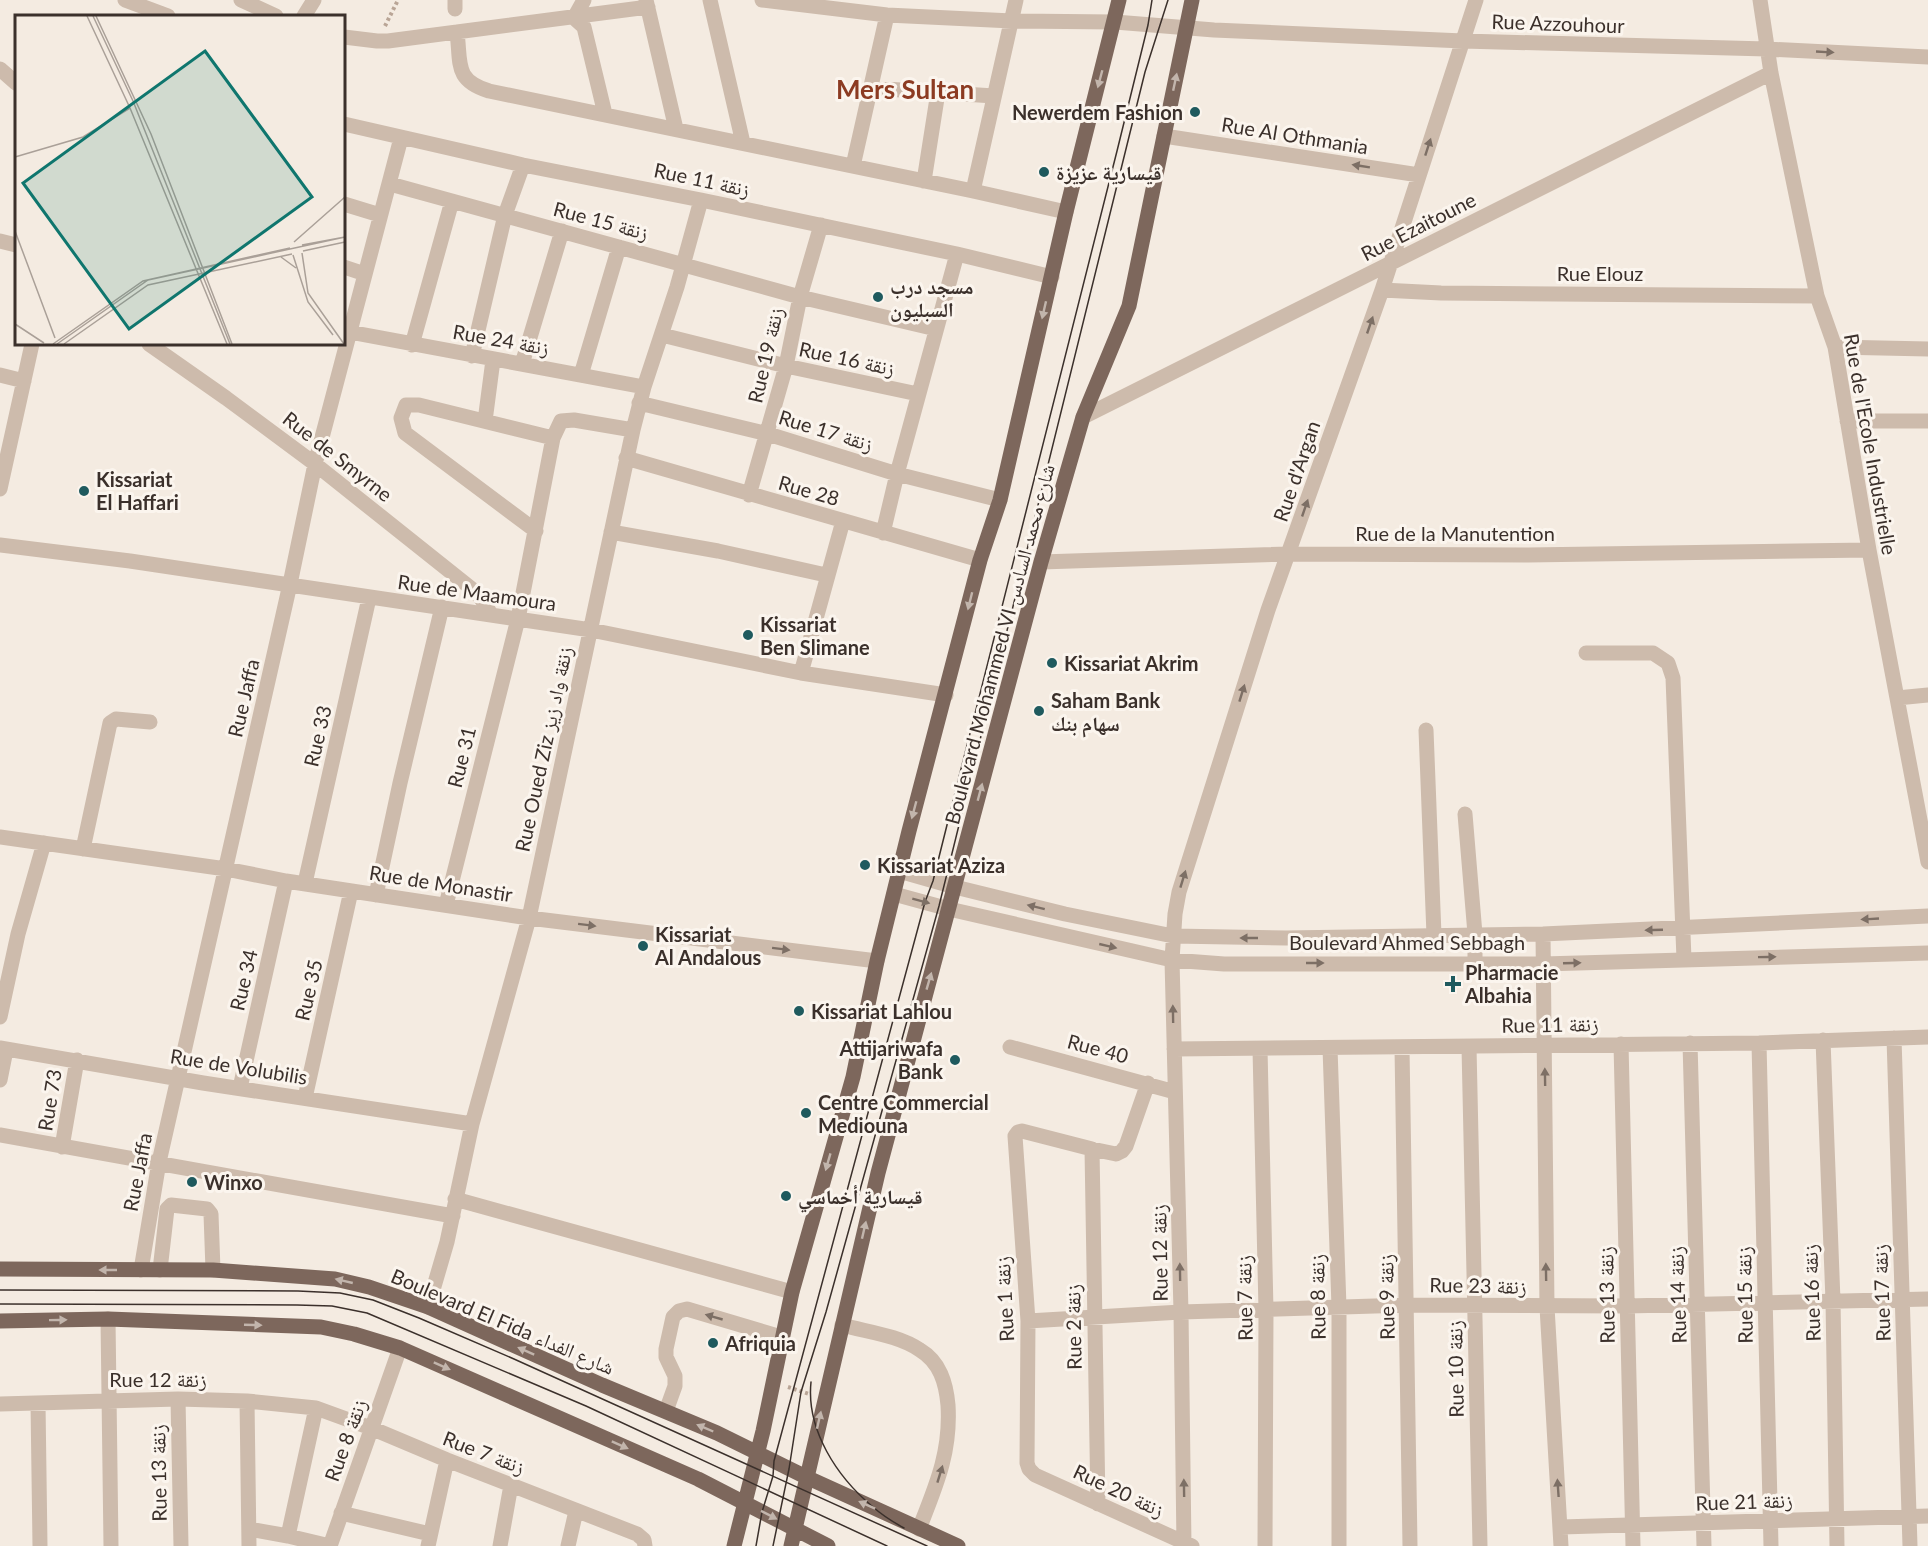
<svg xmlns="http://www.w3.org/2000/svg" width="1928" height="1546" font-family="Lato,'Noto Naskh Arabic',sans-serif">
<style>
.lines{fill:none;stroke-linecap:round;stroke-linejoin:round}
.path{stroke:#b9a596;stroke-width:4;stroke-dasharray:3 3;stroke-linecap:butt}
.minor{stroke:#cdbbac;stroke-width:15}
.major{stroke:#7d675c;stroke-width:15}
.tram{stroke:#3b302b;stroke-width:1.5}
.oneway{fill:#7d6f65}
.oneway2{fill:#c2b5ac}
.poi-dot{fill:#1f5a5e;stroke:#fbf5ee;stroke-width:2}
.labels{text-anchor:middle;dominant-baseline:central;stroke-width:6;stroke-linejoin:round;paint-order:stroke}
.street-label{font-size:20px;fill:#3b302b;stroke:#fbf5ee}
.poi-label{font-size:20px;font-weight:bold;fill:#3b302b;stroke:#fbf5ee;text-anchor:start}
.district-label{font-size:26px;font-weight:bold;fill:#8c3b22;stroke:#fbf5ee}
.inset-road{fill:none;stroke:#aaa098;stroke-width:1.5}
.view{fill:#0f766e;fill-opacity:0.15;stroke:#0f766e;stroke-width:3}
.inset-edge{fill:none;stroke:#3b302b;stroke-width:3}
</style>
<rect width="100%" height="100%" fill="#f4ebe1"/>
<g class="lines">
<path class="path" d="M385,26L398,0
M788,1387L809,1394"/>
<path class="minor" d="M125,0L168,16
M241,0L276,16
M455,0V9
M646,0L676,129
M710,0L743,143
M762,0L887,15L1012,21L1115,22L1214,30L1463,41L1767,49L1928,57
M1760,0L1771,73L1817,296L1835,347L1869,550L1928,862
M304,16L314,0
M574,18L584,27L605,114
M574,18L584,0
M457,32C461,64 454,80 489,91L973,191L1066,212
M344,37L377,41H388L648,7
M0,69L16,83
M870,88L994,96
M344,124L523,165L701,200L957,254L1052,277
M1164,136L1419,175
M853,166L887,15
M924,181L938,92
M390,184L800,297L936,329
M973,191L1016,0
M344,204L380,215
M0,241L16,245
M344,267L365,274
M1382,290L1441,293L1817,296
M344,331L644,387
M662,335L786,366L918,394
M149,344L226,398L315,464L472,589L480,597L491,614
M412,345L452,201
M1835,347L1928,349
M472,356L505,215L523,165
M522,364L562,231
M0,375L24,381
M581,375L619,247
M639,403L768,434L897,474L1000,500
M1083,417L1771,73
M485,421L493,360
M1847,421H1928
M626,458L980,560
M0,489L32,344
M749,495L786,366L800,297L821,225
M536,531L405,433L401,418L406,405H419L553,438
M611,532L718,551L826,575
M883,533L897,474L957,254
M0,545L130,561L591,630L801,673L946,695
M1041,562L1289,554L1528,555L1869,550
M1586,653H1653L1668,663L1673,678L1684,959
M801,673L843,521
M1897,698L1928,695
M1426,730L1434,935
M1465,814L1475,934V963
M0,837L226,869L286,881L529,918L877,961
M83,849L110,723L116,719L150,722
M899,871L955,887L1065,914L1173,936L1286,938L1543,934L1928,916
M305,883L369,598
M894,894L949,909L1172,960L1224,964H1543L1928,953
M376,895L400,783L442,607
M446,905L518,619L553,438L561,421L574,420L633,430
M1543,934L1547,1307L1561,1546
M0,1017L18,934L44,843
M1894,1038L1910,1546
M1823,1040L1833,1301L1837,1546
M1690,1043L1704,1546
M1759,1043L1771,1546
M1621,1044L1633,1546
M1010,1047L1175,1092
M1469,1047L1480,1546
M0,1048L203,1083L472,1124
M1330,1048L1339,1307V1546
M1402,1048L1410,1546
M1174,1049L1759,1043L1928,1037
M1260,1049L1266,1310L1265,1546
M0,1080L6,1050
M1148,1083L1126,1146L1122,1151L1116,1154L1092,1149L1022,1131L1018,1132L1015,1136L1028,1321L1027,1463L1029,1469L1035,1475L1192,1546
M240,1088L286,881
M305,1098L351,891
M0,1135L453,1216
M62,1147L77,1060
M1092,1149L1098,1504
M455,1199L792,1292
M141,1270L159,1162L290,584L315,464L401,138
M160,1270L167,1209L171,1205L207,1209L211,1214L213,1270
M428,1307L447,1242L472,1124L529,918L633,430L644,387L677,287L701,200
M108,1319L111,1546
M1028,1321L1181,1312L1407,1305L1626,1306L1928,1299
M842,1325C867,1332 898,1335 920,1350C940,1362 946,1383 948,1405C951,1452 936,1486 919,1529
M178,1399L181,1546
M247,1401L249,1546
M38,1403L40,1546
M0,1404L178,1399L247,1401L316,1408L371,1428L447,1460L637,1534L644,1540L645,1546
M666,1411L675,1386V1376L666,1357V1349L673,1317L679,1311L687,1309L781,1337
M341,1513L430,1534
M1561,1527L1928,1516
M249,1529L288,1536L330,1546
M288,1536L316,1408
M330,1546L400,1348
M428,1546L447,1460
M500,1546L511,1485
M568,1546L576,1511
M1184,1546L1181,1312L1172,960L1175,914L1179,892L1268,610L1382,290L1476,0"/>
<path class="major" d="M0,1269L213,1270L335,1279L369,1287L428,1307L602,1385L717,1433L806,1477L958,1546
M0,1321L108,1319L321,1327L354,1334L400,1348L698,1479L828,1546
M734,1546L763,1431L792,1292L853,1077L877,961L909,831L980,560L1000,500L1066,212L1119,0
M791,1546L878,1173L1041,562L1083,417L1129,306L1192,0"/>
<path class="tram" d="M0,1290L298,1291L340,1293L373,1300L419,1318L514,1359L927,1546
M0,1304L297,1305L332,1306L367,1313L586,1406L887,1546
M811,1382C806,1430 837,1477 873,1507C882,1515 893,1522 904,1528
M756,1546L762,1512L773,1476L774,1461L925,902L933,881L959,777L1117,151L1148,25L1152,0
M773,1546L789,1469L801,1392L826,1312L939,906L1145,72L1168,0"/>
</g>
<defs><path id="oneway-solid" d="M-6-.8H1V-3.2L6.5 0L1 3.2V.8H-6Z" transform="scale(1.5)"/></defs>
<g class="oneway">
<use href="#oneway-solid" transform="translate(1825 52) rotate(3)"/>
<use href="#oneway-solid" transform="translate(1428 147) rotate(-72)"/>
<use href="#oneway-solid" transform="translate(1361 166) rotate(-171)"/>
<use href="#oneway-solid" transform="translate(1370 325) rotate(-71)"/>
<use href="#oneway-solid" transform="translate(1305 508) rotate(-71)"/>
<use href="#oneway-solid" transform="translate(1242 693) rotate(-73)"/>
<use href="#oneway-solid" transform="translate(1183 879) rotate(-73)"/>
<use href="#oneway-solid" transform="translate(921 901) rotate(15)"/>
<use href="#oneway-solid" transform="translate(1036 907) rotate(-166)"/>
<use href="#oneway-solid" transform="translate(1870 919) rotate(177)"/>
<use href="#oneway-solid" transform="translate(587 925) rotate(7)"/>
<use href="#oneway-solid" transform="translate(1654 930) rotate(178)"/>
<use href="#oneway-solid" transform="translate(1249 938) rotate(-180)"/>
<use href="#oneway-solid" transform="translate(1108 946) rotate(13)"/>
<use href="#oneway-solid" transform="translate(781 949) rotate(7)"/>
<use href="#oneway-solid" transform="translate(1767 957) rotate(-1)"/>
<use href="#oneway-solid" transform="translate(1315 963)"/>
<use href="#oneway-solid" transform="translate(1572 963) rotate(-2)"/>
<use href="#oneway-solid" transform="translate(1173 1014) rotate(-91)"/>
<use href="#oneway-solid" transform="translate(1545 1077) rotate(-91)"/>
<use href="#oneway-solid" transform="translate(1180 1272) rotate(-91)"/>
<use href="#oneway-solid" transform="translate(1546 1272) rotate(-91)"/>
<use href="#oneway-solid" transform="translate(714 1317) rotate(-164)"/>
<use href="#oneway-solid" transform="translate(940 1474) rotate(-73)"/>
<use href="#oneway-solid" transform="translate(1184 1488) rotate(-91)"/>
<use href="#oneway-solid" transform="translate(1558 1488) rotate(-94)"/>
</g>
<g class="oneway2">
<use href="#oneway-solid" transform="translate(1100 79) rotate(105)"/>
<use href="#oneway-solid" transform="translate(1175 82) rotate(-78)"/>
<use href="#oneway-solid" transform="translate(1044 310) rotate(103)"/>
<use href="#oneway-solid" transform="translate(970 601) rotate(104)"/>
<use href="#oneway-solid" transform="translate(980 792) rotate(-75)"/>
<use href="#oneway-solid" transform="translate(914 810) rotate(105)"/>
<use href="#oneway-solid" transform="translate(929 981) rotate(-74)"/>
<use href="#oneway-solid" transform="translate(828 1162) rotate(106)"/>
<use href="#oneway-solid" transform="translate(864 1230) rotate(-77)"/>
<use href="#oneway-solid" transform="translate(108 1270) rotate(-180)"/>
<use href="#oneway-solid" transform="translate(344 1281) rotate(-167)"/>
<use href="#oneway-solid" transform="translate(58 1320) rotate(-1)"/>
<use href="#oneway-solid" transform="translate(253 1325) rotate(2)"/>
<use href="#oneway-solid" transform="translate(526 1351) rotate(-156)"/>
<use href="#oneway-solid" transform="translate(442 1366) rotate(24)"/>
<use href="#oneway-solid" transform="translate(819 1420) rotate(-77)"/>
<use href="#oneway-solid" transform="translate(705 1428) rotate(-157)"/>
<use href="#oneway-solid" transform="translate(620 1445) rotate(24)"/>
<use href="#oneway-solid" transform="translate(867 1505) rotate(-156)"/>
<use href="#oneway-solid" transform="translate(769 1515) rotate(27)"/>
</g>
<g class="poi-dot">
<circle cx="1195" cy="112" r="6"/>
<circle cx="1044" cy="172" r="6"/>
<circle cx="878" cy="297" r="6"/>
<circle cx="84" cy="491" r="6"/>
<circle cx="748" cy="635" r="6"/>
<circle cx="1052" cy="663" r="6"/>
<circle cx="1039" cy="711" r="6"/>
<circle cx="865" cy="865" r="6"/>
<circle cx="643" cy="946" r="6"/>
<path d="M1450 975h6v6h6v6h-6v6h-6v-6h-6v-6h6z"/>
<circle cx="799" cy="1011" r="6"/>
<circle cx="955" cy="1060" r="6"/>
<circle cx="806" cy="1113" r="6"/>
<circle cx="192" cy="1182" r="6"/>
<circle cx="786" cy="1196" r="6"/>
<circle cx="713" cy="1343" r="6"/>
</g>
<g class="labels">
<g class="street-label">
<text transform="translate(1558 23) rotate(2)">Rue Azzouhour</text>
<text transform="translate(1295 135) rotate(9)">Rue Al Othmania</text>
<text transform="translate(702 179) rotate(12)">Rue 11 زنقة</text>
<text transform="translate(601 220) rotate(15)">Rue 15 زنقة</text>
<text transform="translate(1418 226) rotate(-27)">Rue Ezaitoune</text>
<text x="1600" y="273">Rue Elouz</text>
<text transform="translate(501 339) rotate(10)">Rue 24 زنقة</text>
<text transform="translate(765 355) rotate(-77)">Rue 19 زنقة</text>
<text transform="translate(847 358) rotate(12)">Rue 16 زنقة</text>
<text transform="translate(826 430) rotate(17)">Rue 17 زنقة</text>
<text transform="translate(1871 444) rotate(80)">Rue de l'Ecole Industrielle</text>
<text transform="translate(338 456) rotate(38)">Rue de Smyrne</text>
<text transform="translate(1296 471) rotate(-71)">Rue d'Argan</text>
<text transform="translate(809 490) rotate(16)">Rue 28</text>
<text x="1455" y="533">Rue de la Manutention</text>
<text transform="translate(477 592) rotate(8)">Rue de Maamoura</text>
<text transform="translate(999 644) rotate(-75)">Boulevard Mohammed VI شارع محمد السادس</text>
<text transform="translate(243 698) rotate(-77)">Rue Jaffa</text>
<text transform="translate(317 736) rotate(-77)">Rue 33</text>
<text transform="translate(543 749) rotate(-78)">Rue Oued Ziz زنقة واد زيز</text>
<text transform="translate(461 757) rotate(-76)">Rue 31</text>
<text transform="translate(441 883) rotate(9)">Rue de Monastir</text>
<text x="1407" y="942">Boulevard Ahmed Sebbagh</text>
<text transform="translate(243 980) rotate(-77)">Rue 34</text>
<text transform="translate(308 990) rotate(-77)">Rue 35</text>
<text transform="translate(1550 1024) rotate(-1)">Rue 11 زنقة</text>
<text transform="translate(1098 1048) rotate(15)">Rue 40</text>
<text transform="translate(239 1066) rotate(9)">Rue de Volubilis</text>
<text transform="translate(49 1100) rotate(-81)">Rue 73</text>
<text transform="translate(137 1172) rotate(-79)">Rue Jaffa</text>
<text transform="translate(1159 1253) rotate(-91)">Rue 12 زنقة</text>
<text transform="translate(1478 1285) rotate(1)">Rue 23 زنقة</text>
<text transform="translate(1811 1293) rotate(-92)">Rue 16 زنقة</text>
<text transform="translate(1881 1293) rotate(-92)">Rue 17 زنقة</text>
<text transform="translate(1606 1295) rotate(-91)">Rue 13 زنقة</text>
<text transform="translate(1677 1295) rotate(-92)">Rue 14 زنقة</text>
<text transform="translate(1744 1295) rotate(-91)">Rue 15 زنقة</text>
<text transform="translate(1317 1297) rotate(-91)">Rue 8 زنقة</text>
<text transform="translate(1386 1297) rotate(-91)">Rue 9 زنقة</text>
<text transform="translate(1244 1298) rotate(-91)">Rue 7 زنقة</text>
<text transform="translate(1004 1299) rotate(-93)">Rue 1 زنقة</text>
<text transform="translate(503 1321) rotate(23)">Boulevard El Fida شارع الفداء</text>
<text transform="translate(1073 1327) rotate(-91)">Rue 2 زنقة</text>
<text transform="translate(1455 1369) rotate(-91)">Rue 10 زنقة</text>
<text x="158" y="1379">Rue 12 زنقة</text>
<text transform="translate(345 1440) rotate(-70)">Rue 8 زنقة</text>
<text transform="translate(484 1452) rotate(21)">Rue 7 زنقة</text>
<text transform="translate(158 1473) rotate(-91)">Rue 13 زنقة</text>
<text transform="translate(1119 1490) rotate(25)">Rue 20 زنقة</text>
<text transform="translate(1744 1501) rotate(-2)">Rue 21 زنقة</text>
</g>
<g class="poi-label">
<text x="1183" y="112" text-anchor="end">Newerdem Fashion</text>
<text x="1056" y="172">قيسارية عزيزة</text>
<text x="890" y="286">مسجد درب<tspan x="890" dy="23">السبليون</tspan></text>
<text x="96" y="479">Kissariat<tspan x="96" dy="23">El Haffari</tspan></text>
<text x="760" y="624">Kissariat<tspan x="760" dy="23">Ben Slimane</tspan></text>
<text x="1064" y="663">Kissariat Akrim</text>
<text x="1051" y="700">Saham Bank<tspan x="1051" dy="23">سهام بنك</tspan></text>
<text x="877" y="865">Kissariat Aziza</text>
<text x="655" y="934">Kissariat<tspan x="655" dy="23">Al Andalous</tspan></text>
<text x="1465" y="972">Pharmacie<tspan x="1465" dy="23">Albahia</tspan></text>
<text x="811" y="1011">Kissariat Lahlou</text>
<text x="943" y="1048" text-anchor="end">Attijariwafa<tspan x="943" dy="23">Bank</tspan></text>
<text x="818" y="1102">Centre Commercial<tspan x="818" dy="23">Mediouna</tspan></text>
<text x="204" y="1182">Winxo</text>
<text x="798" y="1196">قيسارية أخماسي</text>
<text x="725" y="1343">Afriquia</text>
</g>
<g class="district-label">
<text x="905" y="89">Mers Sultan</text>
</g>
</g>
<g transform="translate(15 15)">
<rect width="330" height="330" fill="#f4ebe1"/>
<path class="inset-road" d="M72,1L115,93L212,329M78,1L118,86L215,329M81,1L136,119L217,329M0,142L68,122L115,93M0,216L40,323M279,227L330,182M287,230L330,222M288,236L330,227M287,238L293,278L329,329M278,240L293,287L318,320M266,242L281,253M0,309L29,328M38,329L128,266L275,233M42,329L133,265L330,222M49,329L133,270L277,239"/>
<path class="view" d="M190,36L297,182L114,314L8,168Z"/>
<rect width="330" height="330" class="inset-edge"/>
</g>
</svg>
